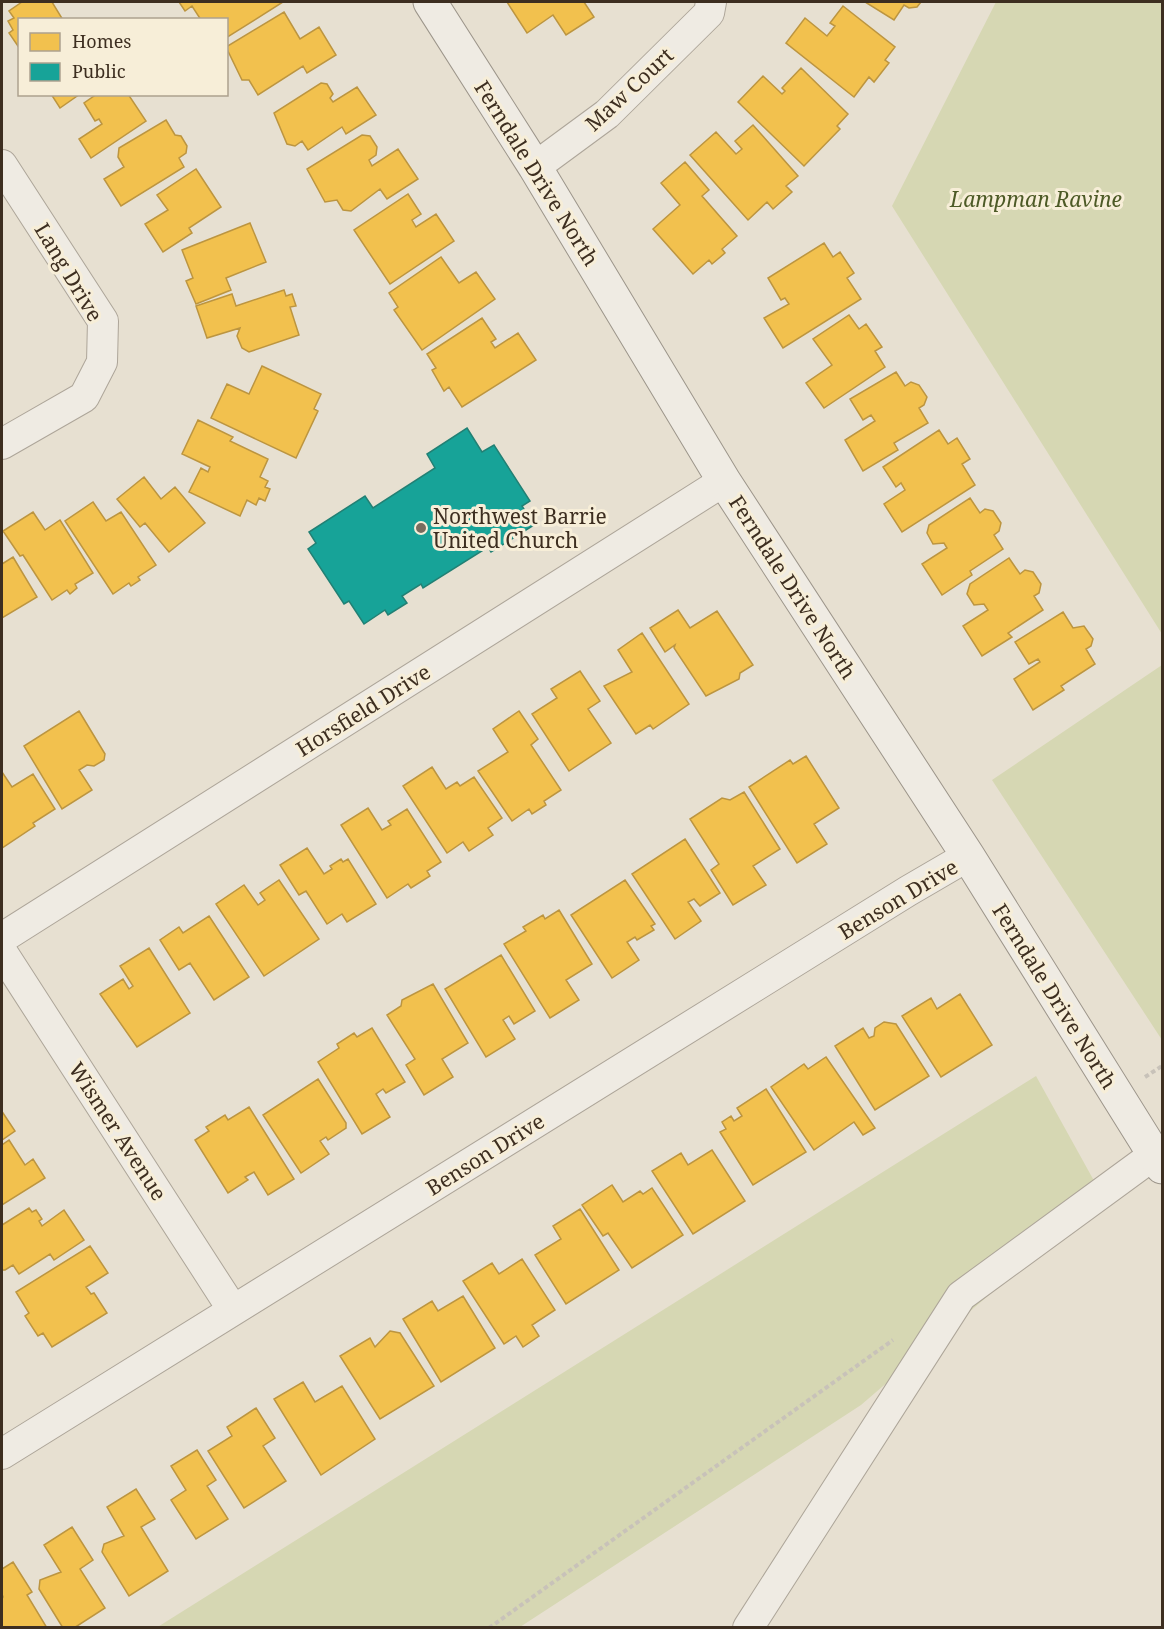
<svg xmlns="http://www.w3.org/2000/svg" width="1164" height="1629" font-family="'Noto Serif',serif">
<style>
.green{fill:#d6d7b3}
.homes{fill:#f2c14e;stroke:#bc9540;stroke-width:1.5}
.public{fill:#17a398;stroke:#228074;stroke-width:1.5}
.lines{fill:none;stroke-linecap:round;stroke-linejoin:round}
.minor-casing{stroke:#ada599;stroke-width:32}
.secondary-casing{stroke:#9c958a;stroke-width:35}
.path{stroke:#c8c2b9;stroke-width:4;stroke-dasharray:4.5 3;stroke-linecap:butt}
.minor{stroke:#efebe3;stroke-width:30}
.secondary{stroke:#efebe3;stroke-width:33}
.poi-dot{fill:#786c5e;stroke:#f7eed8;stroke-width:2}
.labels{text-anchor:middle;dominant-baseline:central;stroke-width:6;stroke-linejoin:round;paint-order:stroke}
.street-label{font-size:21px;fill:#3d2e20;stroke:#f7eed8}
.park-label{font-size:21px;font-style:italic;fill:#4d5a26;stroke:#f7eed8}
.poi-label{font-size:21px;fill:#3d2e20;stroke:#f7eed8;text-anchor:start}
</style>
<rect width="100%" height="100%" fill="#e7e0d1"/>
<path class="green" d="M996,2H1162V634L892,206Z
M1162,665V1040L992,780Z
M1036,1076L1103,1197L861,1405L520,1627L156,1628Z"/>
<path class="homes" d="M22,2H52L63,20H20V49L9,33L13,30L8,21L14,18L9,11Z
M179,2H283L226,38V20H201L192,6L185,11Z
M507,2H584L594,17L566,35L553,15L527,33Z
M865,2H921L917,7L909,8L904,5L894,20Z
M843,6L895,47L885,60L889,63L874,82L869,77L854,97L786,43L805,18L827,36L835,26L830,23Z
M284,12L300,39L319,27L336,55L307,73L303,66L258,95L249,80H242L226,47Z
M801,68L848,114L837,126L840,129L804,166L738,102L763,76L782,94L785,91L782,88Z
M321,83L327,84L333,94L330,98L333,102L357,87L376,115L346,134L342,127L308,150L302,141L295,146L287,144L274,113Z
M51,94H80L60,108Z
M97,94H128L146,121L91,158L79,139L102,124L99,119L95,121L84,103Z
M166,120L175,135L181,136L187,146L186,153L179,158L184,167L121,206L104,179L124,167L118,157L119,148Z
M753,125L798,176L786,186L792,192L773,209L767,202L748,220L690,155L716,132L736,154L742,149L735,141Z
M362,135L370,136L377,147L376,155L369,160L372,166L398,149L418,179L387,199L380,189L351,211L343,210L337,200L325,202L307,169Z
M685,162L709,190L702,196L737,236L722,249L725,253L712,264L709,260L693,274L653,229L680,205L661,183Z
M196,169L221,207L189,228L192,233L163,252L145,224L168,210L157,195Z
M408,194L421,214L412,220L416,227L436,214L454,241L390,284L354,230Z
M250,223L266,262L226,278L231,290L196,304L186,281L193,278L182,250Z
M824,243L833,257L840,252L854,273L847,278L861,299L783,348L764,318L789,304L785,298L781,300L768,278Z
M441,257L459,283L476,272L495,299L422,350L394,310L398,307L389,293Z
M284,290L286,296L292,294L296,306L290,307L299,335L249,352L242,348L237,336L240,328L207,338L196,306L232,294L236,306Z
M849,315L859,329L866,324L882,347L875,351L885,367L824,408L806,383L832,365L813,339Z
M482,318L496,339L491,342L495,348L518,333L536,360L462,407L449,387L444,391L432,370L436,368L427,354Z
M262,366L321,394L314,409L318,411L296,458L211,418L227,384L249,394Z
M896,372L905,386L911,382L919,385L927,397L924,405L919,408L928,423L894,443L898,450L863,471L845,440L875,421L871,415L863,420L850,399Z
M198,420L233,437L230,441L268,459L260,477L268,481L265,487L270,489L265,501L259,498L256,505L247,500L240,516L189,492L201,468L208,472L210,467L182,454Z
M939,430L948,444L957,438L970,459L962,464L975,485L902,532L884,504L905,490L901,483L896,487L883,467Z
M144,477L161,499L175,487L205,523L169,552L145,523L140,527L117,499Z
M970,498L980,513L985,509L993,511L1001,523L999,531L994,535L1003,549L970,571L972,575L942,595L922,564L947,548L944,543L933,544L927,533L929,525Z
M93,502L106,521L121,512L156,565L138,577L140,580L131,586L129,583L113,594L65,521Z
M33,512L45,530L60,520L93,573L75,584L77,588L70,594L67,590L52,600L23,555L20,556L3,531Z
M13,557L37,597L2,618V564Z
M1009,558L1020,574L1025,570L1033,572L1041,584L1039,593L1034,596L1043,610L1008,633L1012,637L982,656L963,626L988,610L984,604L974,605L967,594L970,584Z
M678,610L690,628L717,611L753,665L740,673L739,679L706,696L674,648L675,645L665,652L650,628Z
M1063,612L1073,628L1084,626L1093,639L1091,646L1086,649L1095,664L1061,686L1064,690L1033,710L1014,679L1040,662L1038,659L1029,664L1015,642Z
M642,633L689,704L653,729L650,725L636,734L604,686L632,672L618,650Z
M580,671L600,701L588,709L611,743L569,771L532,714L557,698L551,689Z
M79,711L105,754L104,760L94,766L87,765L79,770L92,790L62,809L24,746Z
M519,711L538,739L531,745L561,790L544,801L546,805L532,814L529,809L512,821L478,771L508,752L493,729Z
M806,756L839,808L814,824L827,844L797,863L749,787L790,760L793,764Z
M432,767L446,789L457,782L460,786L474,777L502,818L488,828L493,835L469,851L463,842L447,853L403,786Z
M2,772L12,787L33,774L55,809L33,823L35,826L2,848Z
M744,792L780,849L753,866L766,885L733,905L711,870L719,864L690,819L722,798L730,800Z
M368,808L382,830L391,825L388,821L407,809L441,862L427,871L430,876L411,888L408,884L387,898L341,825Z
M685,839L720,893L700,906L694,899L688,902L701,921L675,939L632,874Z
M307,848L324,874L332,869L330,866L341,859L343,862L348,859L376,904L347,922L342,914L327,924L306,891L299,895L280,865Z
M279,880L319,939L264,976L216,904L244,885L258,905L265,900L260,893Z
M625,880L655,924L651,926L654,930L637,940L635,937L627,942L639,960L612,978L571,915Z
M559,910L592,964L566,980L579,1000L550,1018L504,944L526,931L523,927L543,915L545,919Z
M209,916L249,977L214,1000L190,963L179,970L160,940L179,927L183,933Z
M149,948L190,1013L137,1047L100,994L123,979L129,989L133,986L120,966Z
M501,955L535,1011L514,1024L509,1016L503,1020L515,1039L486,1057L445,989Z
M433,984L468,1043L442,1059L453,1077L424,1095L406,1065L415,1059L387,1015L401,1006L402,1000Z
M960,994L992,1045L941,1077L902,1016L931,998L937,1009Z
M884,1022L896,1024L929,1076L875,1110L835,1046L863,1028L869,1038L874,1036L875,1028Z
M372,1028L405,1082L386,1093L383,1089L376,1094L390,1117L362,1134L318,1062L339,1048L337,1044L354,1033L357,1037Z
M826,1057L875,1128L863,1135L854,1122L814,1150L771,1087L804,1064L808,1069Z
M318,1079L346,1123V1128L328,1140L326,1137L320,1141L329,1154L301,1173L263,1115Z
M766,1089L806,1152L753,1185L720,1132L726,1129L722,1122L731,1116L734,1121L742,1116L737,1108Z
M249,1107L294,1179L268,1195L254,1172L245,1177L248,1180L228,1193L195,1140L209,1131L206,1127L225,1115L228,1120Z
M3,1113L15,1131L2,1140V1114Z
M9,1140L25,1165L33,1159L45,1178L2,1205V1145Z
M712,1150L745,1201L693,1234L652,1171L681,1153L688,1165Z
M612,1185L623,1202L640,1191L643,1194L652,1188L683,1235L632,1268L608,1233L603,1236L582,1205Z
M29,1208L32,1212L36,1210L42,1219L39,1221L42,1226L64,1210L84,1240L54,1260L50,1254L19,1274L13,1265L5,1270H2V1225Z
M580,1209L619,1270L566,1304L535,1255L561,1239L553,1226Z
M90,1246L108,1273L86,1287L91,1294L94,1293L107,1313L52,1347L43,1333L38,1336L25,1316L29,1313L16,1292Z
M522,1259L555,1310L532,1325L539,1336L523,1347L516,1336L504,1344L463,1281L492,1263L499,1274Z
M463,1296L495,1348L441,1382L403,1319L432,1301L438,1311Z
M390,1331L400,1333L434,1386L380,1419L340,1356L370,1338L375,1347Z
M303,1382L315,1402L342,1386L375,1439L321,1475L274,1399Z
M256,1408L275,1438L263,1446L286,1481L244,1508L208,1451L232,1436L227,1427Z
M197,1450L216,1480L207,1486L228,1519L196,1539L171,1500L186,1490L171,1466Z
M136,1489L155,1519L141,1527L168,1571L129,1596L102,1552L104,1544L124,1536L107,1507Z
M72,1527L93,1560L80,1569L105,1608L74,1628H63L39,1589L40,1580L61,1572L44,1545Z
M13,1562L32,1592L27,1595L47,1628H2V1599L3,1597L2,1594V1569Z"/>
<path class="public" d="M467,428L482,452L494,445L530,501L522,506L534,525L491,552L488,547L423,588L421,584L402,596L407,603L388,615L385,610L364,624L349,601L344,604L308,549L316,543L309,532L365,496L373,508L435,468L427,454Z"/>
<g class="lines">
<g class="minor-casing">
<path id="minor" d="M2,165L103,321L102,362L84,397L2,444
M535,167L607,114L709,13L711,2
M2,938L724,481
M2,952L233,1310
M2,1454L908,891L968,856
M748,1628L961,1296L1155,1154"/>
</g>
<g class="secondary-casing">
<path id="secondary" d="M430,2L535,167L724,481L968,856L1162,1167"/>
</g>
<path class="path" d="M1145,1077L1162,1066
M489,1628L893,1340"/>
<use href="#minor" class="minor"/>
<use href="#secondary" class="secondary"/>
</g>
<circle class="poi-dot" cx="421" cy="528" r="6"/>
<g class="labels">
<g class="street-label">
<text transform="translate(629 89) rotate(-43)">Maw Court</text>
<text transform="translate(537 173) rotate(58)">Ferndale Drive North</text>
<text transform="translate(69 272) rotate(59)">Lang Drive</text>
<text transform="translate(793 587) rotate(57)">Ferndale Drive North</text>
<text transform="translate(363 710) rotate(-32)">Horsfield Drive</text>
<text transform="translate(898 899) rotate(-31)">Benson Drive</text>
<text transform="translate(1055 996) rotate(58)">Ferndale Drive North</text>
<text transform="translate(118 1131) rotate(57)">Wismer Avenue</text>
<text transform="translate(485 1154) rotate(-32)">Benson Drive</text>
</g>
<g class="park-label">
<text x="1036" y="199">Lampman Ravine</text>
</g>
<g class="poi-label">
<text x="433" y="516">Northwest Barrie<tspan x="433" dy="24">United Church</tspan></text>
</g>
</g>
<rect width="1164" height="1629" fill="none" stroke="#3d2e20" stroke-width="6"/>
<rect x="18" y="18" width="210" height="78" fill="#f7eed8" stroke="#ada18e" stroke-width="1.5"/>
<rect x="30" y="33" width="30" height="18" fill="#f2c14e" stroke="#ada18e" stroke-width="1.5"/>
<text x="72" y="48" font-size="18" fill="#3d2e20">Homes</text>
<rect x="30" y="63" width="30" height="18" fill="#17a398" stroke="#ada18e" stroke-width="1.5"/>
<text x="72" y="78" font-size="18" fill="#3d2e20">Public</text>
</svg>
